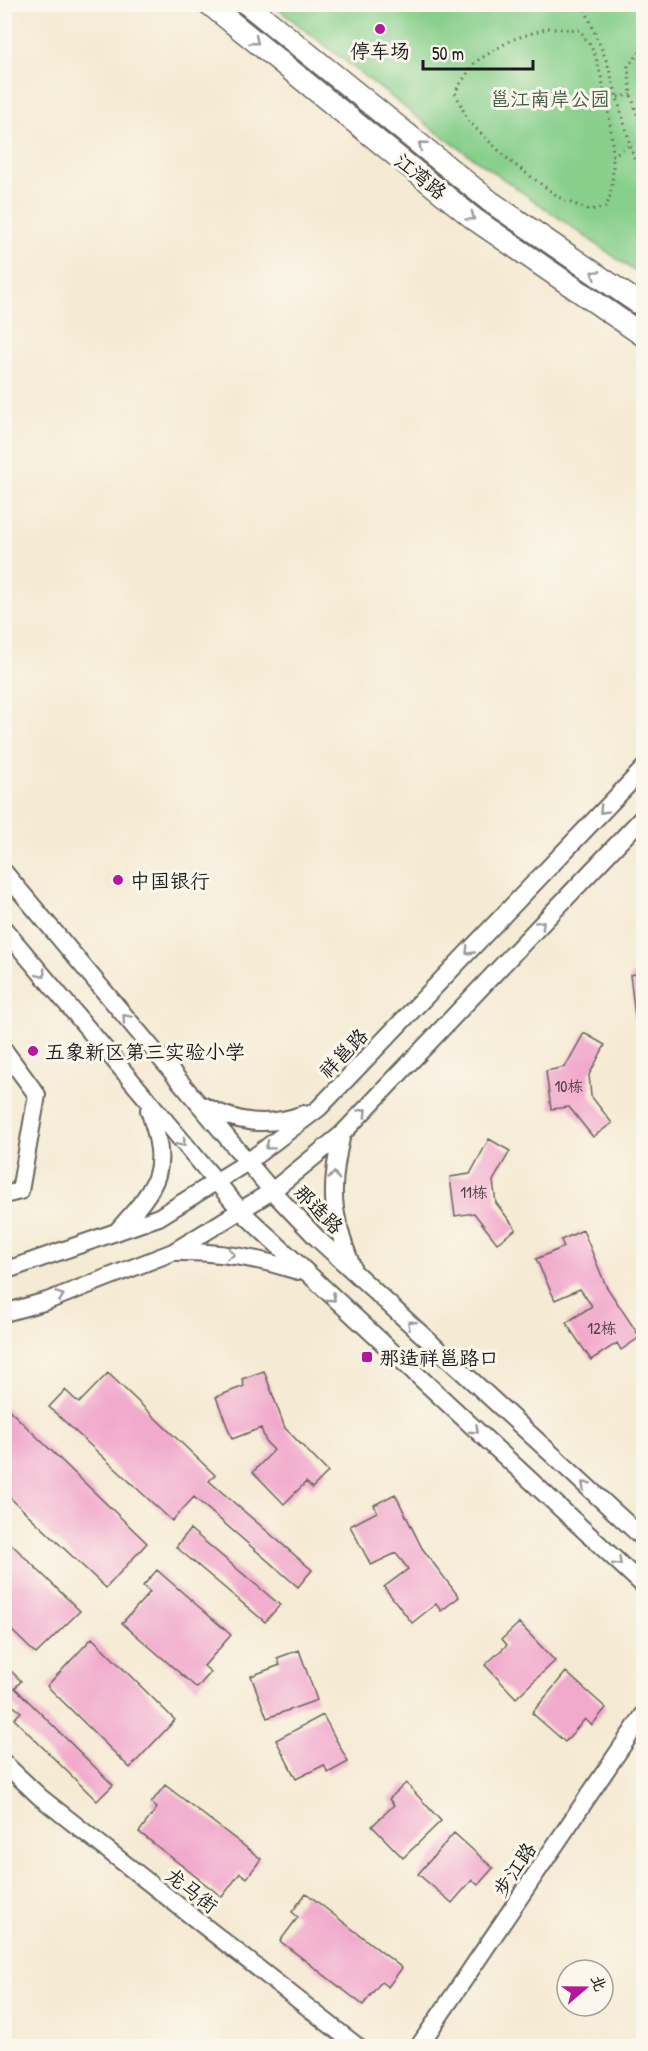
<svg xmlns="http://www.w3.org/2000/svg" width="648" height="2051" font-family="'Patrick Hand','LXGW WenKai TC',sans-serif">
<style>
.green{fill:#87cf8b;stroke:#527654;stroke-width:1.5}
.building{fill:#f1a9cc}
.lines{fill:none;stroke-linecap:round;stroke-linejoin:round}
.minor-casing{stroke:#68645c;stroke-width:20}
.major-casing{stroke:#68645c;stroke-width:24}
.path{stroke:#68645c;stroke-width:3;stroke-dasharray:1.5 4.5;stroke-linecap:butt}
.minor{stroke:#fff;stroke-width:16}
.major{stroke:#fff;stroke-width:21}
.oneway{stroke:#999}
.poi-dot{fill:#b5179e;stroke:#fbf7ec;stroke-width:2}
.labels{text-anchor:middle;dominant-baseline:central;stroke-width:6;stroke-linejoin:round;paint-order:stroke}
.number-label{font-size:16px;fill:#513f48}
.poi-label{font-size:20px;fill:#1c1c1c;stroke:#fbf7ec;text-anchor:start}
.park-label{font-size:20px;fill:#415b43;stroke:#fbf7ec}
.street-label{font-size:20px;fill:#1c1c1c;stroke:#fbf7ec}
</style>
<rect width="100%" height="100%" fill="#fbf7ec"/>
<filter id="ink" filterUnits="userSpaceOnUse"><feTurbulence type="fractalNoise" baseFrequency=".0167" numOctaves="2"/><feDisplacementMap in="SourceGraphic" scale="12" xChannelSelector="R" yChannelSelector="G"/><feConvolveMatrix kernelMatrix="1 2 1 2 8 2 1 2 1" color-interpolation-filters="sRGB"/></filter>
<filter id="wash" filterUnits="userSpaceOnUse"><feTurbulence type="fractalNoise" baseFrequency=".008" numOctaves="4" result="noise"/><feDisplacementMap in="SourceGraphic" scale="24" xChannelSelector="R" yChannelSelector="G"/><feGaussianBlur stdDeviation="1.35" result="paint"/><feColorMatrix in="noise" values="0 0 0 0 0 0 0 0 0 0 0 0 0 0 0 0 0 1.4 0 .05"/><feComposite in="paint" operator="in"/></filter>
<g filter="url(#wash)">
<rect width="100%" height="100%" fill="#f5ead3"/>
<path class="green" d="M273,5H643V277L435,131Z"/>
<g id="blocks">
<path class="building" d="M644,972V1024H636L630,975Z
M584,1033L605,1045L589,1075L591,1096L612,1123L593,1137L569,1107L551,1109L546,1071L565,1067Z
M489,1139L510,1151L493,1181L496,1203L516,1229L497,1243L474,1213L455,1216L450,1177L470,1174Z
M583,1230L606,1286L640,1337L621,1350L617,1343L591,1360L566,1323L592,1306L580,1289L555,1300L536,1259L564,1247L561,1240Z
M264,1371L285,1428L328,1472L312,1488L306,1482L284,1504L253,1472L274,1450L266,1442L261,1428L232,1439L216,1397L244,1386L242,1379Z
M108,1373L215,1475L209,1481L312,1570L298,1587L194,1497L172,1521L49,1407L65,1390L79,1403Z
M4,1405L147,1543L106,1588L4,1492Z
M395,1494L422,1548L459,1597L441,1611L436,1604L412,1623L384,1587L408,1569L396,1553L371,1565L350,1526L377,1512L374,1505Z
M190,1529L280,1605L265,1622L176,1547Z
M4,1537L80,1611L36,1654L4,1623Z
M157,1570L231,1635L204,1666L211,1672L197,1688L122,1623L150,1592L143,1586Z
M519,1623L555,1661L516,1698L485,1665L507,1645L502,1639Z
M92,1638L175,1720L130,1768L47,1686Z
M299,1650L317,1700L267,1718L251,1676L280,1665L277,1658Z
M4,1664L21,1681L15,1688L113,1785L97,1801L14,1719L21,1712L4,1699Z
M566,1672L606,1708L592,1725L585,1719L565,1742L532,1713Z
M323,1715L348,1762L328,1773L324,1765L296,1779L276,1740Z
M406,1783L441,1821L403,1858L372,1826L394,1805L389,1799Z
M165,1785L261,1859L247,1878L240,1873L222,1897L139,1832L157,1808L151,1803Z
M454,1833L493,1868L478,1885L472,1880L452,1903L418,1874Z
M306,1893L402,1968L388,1987L381,1982L363,2005L280,1941L298,1917L292,1912Z"/>
</g>
</g>
<g filter="url(#ink)">
<use href="#blocks" fill-opacity="0" stroke="#68645c" stroke-width="1.5"/>
<g class="lines">
<g class="minor-casing">
<path id="minor" d="M4,872L272,1191L317,1238L644,1539
M4,929L241,1211L644,1586
M4,1050L37,1095L20,1191L4,1195
M202,1105C237,1123 266,1128 304,1114
M342,1134C329,1188 331,1215 352,1266
M118,1230C159,1184 170,1171 149,1110
M174,1252C218,1251 256,1257 298,1271
M4,1271L159,1217L246,1163L319,1108L644,768
M4,1313L47,1301L173,1252L272,1191L342,1134L644,816
M4,1763L40,1797L357,2046
M419,2046L644,1714"/>
</g>
<g class="major-casing">
<path id="major" d="M209,4L474,219L644,336
M247,4L491,202L644,307"/>
</g>
<path class="path" d="M583,4L607,62L634,158L644,173
M548,28L580,30C585,38 593,48 596,58C607,93 622,174 606,207L590,210L563,200L511,162L468,121L455,92L475,62L511,40Z
M644,48L628,66L631,95L644,136
M618,97L631,95
M612,156L631,144"/>
<use href="#minor" class="minor"/>
<use href="#major" class="major"/>
</g>
<defs><path id="oneway-chevron" d="M-2-3.5L2.5 0L-2 3.5" fill="none" stroke-width="1.6" stroke-linecap="round" stroke-linejoin="round" transform="scale(1.5)"/></defs>
<g class="oneway">
<use href="#oneway-chevron" transform="translate(255 41) rotate(39)"/>
<use href="#oneway-chevron" transform="translate(422 145) rotate(-141)"/>
<use href="#oneway-chevron" transform="translate(471 217) rotate(37)"/>
<use href="#oneway-chevron" transform="translate(595 274) rotate(-145)"/>
<use href="#oneway-chevron" transform="translate(603 810) rotate(134)"/>
<use href="#oneway-chevron" transform="translate(541 924) rotate(-47)"/>
<use href="#oneway-chevron" transform="translate(469 951) rotate(134)"/>
<use href="#oneway-chevron" transform="translate(42 974) rotate(50)"/>
<use href="#oneway-chevron" transform="translate(126 1018) rotate(-130)"/>
<use href="#oneway-chevron" transform="translate(363 1112) rotate(-47)"/>
<use href="#oneway-chevron" transform="translate(182 1143) rotate(50)"/>
<use href="#oneway-chevron" transform="translate(269 1146) rotate(143)"/>
<use href="#oneway-chevron" transform="translate(334 1176) rotate(-86)"/>
<use href="#oneway-chevron" transform="translate(231 1254) rotate(9)"/>
<use href="#oneway-chevron" transform="translate(60 1296) rotate(-21)"/>
<use href="#oneway-chevron" transform="translate(332 1298) rotate(43)"/>
<use href="#oneway-chevron" transform="translate(411 1324) rotate(-137)"/>
<use href="#oneway-chevron" transform="translate(475 1430) rotate(43)"/>
<use href="#oneway-chevron" transform="translate(585 1485) rotate(-137)"/>
<use href="#oneway-chevron" transform="translate(618 1562) rotate(43)"/>
</g>
</g>
<g class="poi-dot">
<circle cx="380" cy="29" r="6"/>
<circle cx="118" cy="880" r="6"/>
<circle cx="33" cy="1051" r="6"/>
<rect x="361" y="1351" width="12" height="12" rx="3"/>
</g>
<g class="labels">
<g class="number-label">
<text x="569" y="1086">10栋</text>
<text x="474" y="1192">11栋</text>
<text x="602" y="1328">12栋</text>
</g>
<g class="poi-label">
<text x="380" y="50" text-anchor="middle">停车场</text>
<text x="130" y="880">中国银行</text>
<text x="45" y="1051">五象新区第三实验小学</text>
<text x="379" y="1357">那造祥邕路口</text>
</g>
<g class="park-label">
<text x="550" y="98">邕江南岸公园</text>
</g>
<g class="street-label">
<text transform="translate(421 176) rotate(39)">江湾路</text>
<text transform="translate(343 1053) rotate(-46)">祥邕路</text>
<text transform="translate(319 1209) rotate(45)">那造路</text>
<text transform="translate(514 1869) rotate(-56)">步江路</text>
<text transform="translate(192 1890) rotate(38)">龙马街</text>
</g>
</g>
<rect width="648" height="2051" fill="none" stroke="#fbf7ec" stroke-width="24"/>
<g transform="translate(585 1988) rotate(70)"><circle r="28" fill="#fbf7ec" stroke="#a29f99" stroke-width="1.5"/>
<path d="M0-4.5L10 22L0 15L-10 22Z" fill="#b5179e"/>
<text y="-9" font-size="16" font-weight="bold" text-anchor="middle" fill="#1c1c1c">北</text>
</g>
<path d="M423 60v9h110v-9" fill="none" stroke="#1c1c1c" stroke-width="3"/>
<text x="432" y="60" font-size="18" fill="#1c1c1c" stroke="#fbf7ec" stroke-width="4.5" paint-order="stroke">50 m</text>
</svg>
